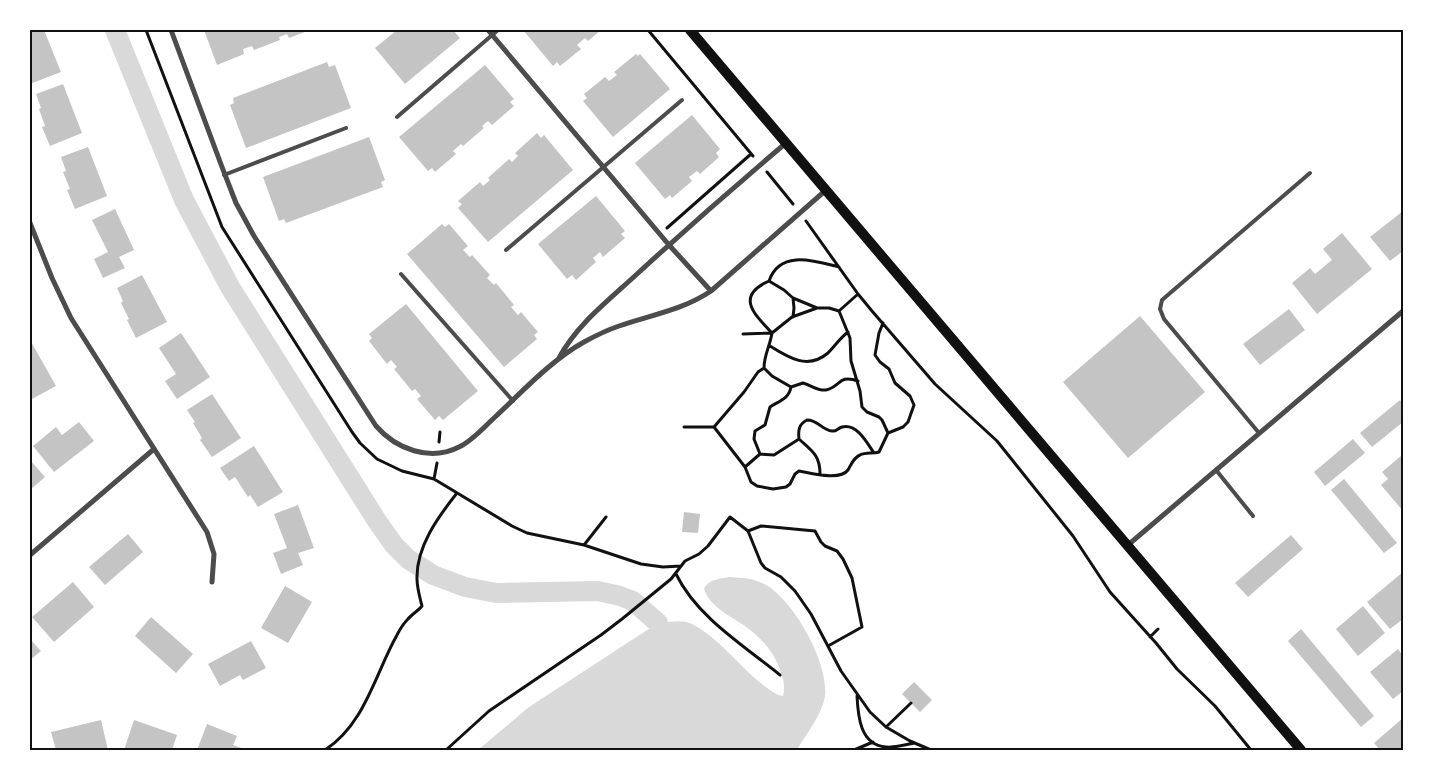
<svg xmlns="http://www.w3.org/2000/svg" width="1433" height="780" font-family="Jost,sans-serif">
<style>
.water{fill:#d9d9d9}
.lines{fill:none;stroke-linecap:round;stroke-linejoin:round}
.canal{stroke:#d9d9d9;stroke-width:20}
.building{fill:#c4c4c4}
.path{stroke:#111;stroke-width:3}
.service{stroke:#4c4c4c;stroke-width:4}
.minor{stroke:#4c4c4c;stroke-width:5}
.secondary{stroke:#111;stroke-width:10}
.neatline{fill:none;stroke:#111;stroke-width:2}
</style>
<rect width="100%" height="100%" fill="#fff"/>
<path class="water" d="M729,577C742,578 754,578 766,585C794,601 829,663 825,696C822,715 806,734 797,750H478L529,707L658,623C669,622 682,619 692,624C719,638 739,666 763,685C769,689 775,695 783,696C785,688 784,680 781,673C776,655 764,641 749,629C735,618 708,607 704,588C710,579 719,579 729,577Z"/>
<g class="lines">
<path class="canal" d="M115,30L184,200L230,287L377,521L394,545L408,559L433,575L465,587L496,593L598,591L620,596L633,601L658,623"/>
</g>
<path class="building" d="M30,30H44L61,72L30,84Z
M204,30H310L289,38L287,34L279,37L280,40L254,50L252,46L243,49L244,54L217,65Z
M397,30H453L460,38L405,84L375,48Z
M526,30H601L588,41L585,38L577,45L581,49L560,66L557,62L553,66L524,31Z
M636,54L638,56L640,54L670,89L613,137L583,101L587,98L584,94L605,77L609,81L617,75L614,72Z
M327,62L329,67L335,65L351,108L246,148L230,105L234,103L233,98Z
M485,65L514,99L510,102L514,106L492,125L488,121L482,126L484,128L463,146L461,144L453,151L456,154L435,172L432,168L428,171L399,137Z
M63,84L82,133L50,146L42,127L45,126L39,109L41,108L36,94Z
M692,115L720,149L716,153L719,157L700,174L697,171L689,177L692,181L672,198L670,195L665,199L635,163Z
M537,133L541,138L544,135L573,170L488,242L458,208L462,204L458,201L480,182L483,186L490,180L488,178L509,159L512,162L518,156L515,153Z
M369,137L385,180L381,182L383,187L286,223L284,219L279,221L263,177Z
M88,147L107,196L75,209L67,190L70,189L63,172L66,171L61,157Z
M596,196L625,231L621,234L625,238L603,257L600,252L593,258L596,262L576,280L572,275L567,279L538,244Z
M115,209L134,250L119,257L125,268L103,278L94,259L108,252L92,220Z
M1403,211V251L1390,261L1370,237Z
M442,224L445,227L449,224L468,246L463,250L470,257L472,255L490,275L487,278L494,285L496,283L514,305L511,307L518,315L521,312L538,332L534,335L537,339L504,367L407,254Z
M1342,233L1372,269L1317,314L1292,283L1310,268L1315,274L1332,260L1323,249Z
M142,275L167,322L136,338L127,320L129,319L121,303L123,301L117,288Z
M406,304L478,391L443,420L439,416L435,420L417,399L421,396L415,389L412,391L394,369L397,367L391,360L387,364L369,341L372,338L369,334Z
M1289,309L1305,330L1260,365L1243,344Z
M1140,316L1205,392L1128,458L1063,382Z
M181,333L210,377L177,399L165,381L176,374L159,348Z
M30,340L56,386L32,399L30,395Z
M212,394L241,438L212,457L200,440L202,438L193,423L195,422L187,410Z
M1400,400L1403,404V422L1372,447L1360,433Z
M79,422L94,441L54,472L33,446L56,427L62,435Z
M1353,439L1365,453L1325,486L1314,472Z
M254,446L283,492L258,507L250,495L248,497L235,477L229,481L220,468Z
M1402,455L1403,456V511L1381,485L1388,479L1382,472Z
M30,460L45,477L30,490Z
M1344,479L1397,543L1384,553L1331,490Z
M298,505L314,548L298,553L303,565L281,574L273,553L287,548L274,514Z
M684,512L700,514L698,533L682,532Z
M128,534L143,552L105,585L89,567Z
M1291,535L1303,549L1248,597L1235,583Z
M1403,572V619L1390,629L1367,602Z
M73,582L94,607L54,642L32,617Z
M285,586L312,602L288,643L261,628Z
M1363,606L1385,633L1358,656L1336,629Z
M151,617L193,654L176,673L135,636Z
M1301,629L1374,716L1361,727L1288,641Z
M30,639L41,651L30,660Z
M251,641L266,668L243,680L240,675L220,686L208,664Z
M1398,649L1403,656V691L1393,699L1370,672Z
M914,682L932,700L920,712L902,694Z
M1403,718V750H1380L1374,743Z
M101,720L108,750H56L51,732Z
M134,720L177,735L172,750H124Z
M207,724L237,736L233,745L247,750H197Z"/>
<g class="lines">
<path class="path" d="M146,30L222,227L352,432L360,443L377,459L402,471L434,479L512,526L527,533L584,545L641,564L663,567L681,566
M648,30L753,156
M767,172L793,204
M806,221L858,294L872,311L935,384L997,441L1073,536L1110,592L1156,643L1177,669L1215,706L1251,750
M667,228L751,154
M769,281L784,290L793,298L817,308
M839,311L850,338L851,361L860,391L862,407L867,412L879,417L882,420L888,433
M839,311L858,294
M793,317L794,308L793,298
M743,334L772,333L792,317L817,308H829L839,311
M770,346C789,358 808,370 828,353C835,346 840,338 848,332
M764,368L772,376L791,387
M684,427H714L744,392L758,372L764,368C764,355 770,346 772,333C754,314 735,296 769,281C780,249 815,261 839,267
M714,427L745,467L751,482L757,486L773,489L786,487L790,484L795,474L799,471C811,473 840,481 848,470C851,465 853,458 860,455C866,452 873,454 879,452L888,433L903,427L908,422L914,405L910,396L895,383L889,369L880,362L875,355L879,333L883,323
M439,442L440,432
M760,454L754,439L755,431L765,425L770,407C779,401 789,399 791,387L803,383C811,385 817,391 826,390C841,387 838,374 858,381
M745,467L760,454L774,455L799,439
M820,474C820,455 812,451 799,439C798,430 799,424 807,420C818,420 822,430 832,431C836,432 838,428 842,427C857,423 867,443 874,453
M434,479L437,463
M748,531L761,526L815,531L821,542L825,546L837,551L843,559L852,578L862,627L828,646
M584,545L606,517
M676,574C697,617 743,645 780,675
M1150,637L1158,629
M857,696C858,716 860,745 886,747C895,748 905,745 914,743
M886,727L911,703
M325,750C365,724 375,674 397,635C400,629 404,623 408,619C412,614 418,611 422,606C420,598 417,588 417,579C416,547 438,517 457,493
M446,750L489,711L601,635L622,619L671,579L685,561L699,554L708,546L730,517L748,531L761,563L765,568L781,577L795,591L811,614L841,671L870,712L886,727L910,741L931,750
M854,750L873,742"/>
<path class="service" d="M397,117L498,30
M224,175L346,128
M506,250L682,100
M401,274L513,401
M1259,433L1164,319L1160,309L1162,300L1310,173
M1216,470L1253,516"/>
<path class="minor" d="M171,30L222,167L236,203L254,236L376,426C396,449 430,462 459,447C472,441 483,428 494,418C522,392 550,361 584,342C595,336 607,330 619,326C651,315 683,310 711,291L826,190
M488,30L669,245L711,291
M30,223L52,278L71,318L207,532L214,554L212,582
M559,358C577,324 609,300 637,274C685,230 735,186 786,143
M1128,545L1403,311
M30,555L154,449"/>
<path class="secondary" d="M690,30L1301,750"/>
</g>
<rect width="1433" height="780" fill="none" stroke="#ffffff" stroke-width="62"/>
<rect x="31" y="31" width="1371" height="718" class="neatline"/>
</svg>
